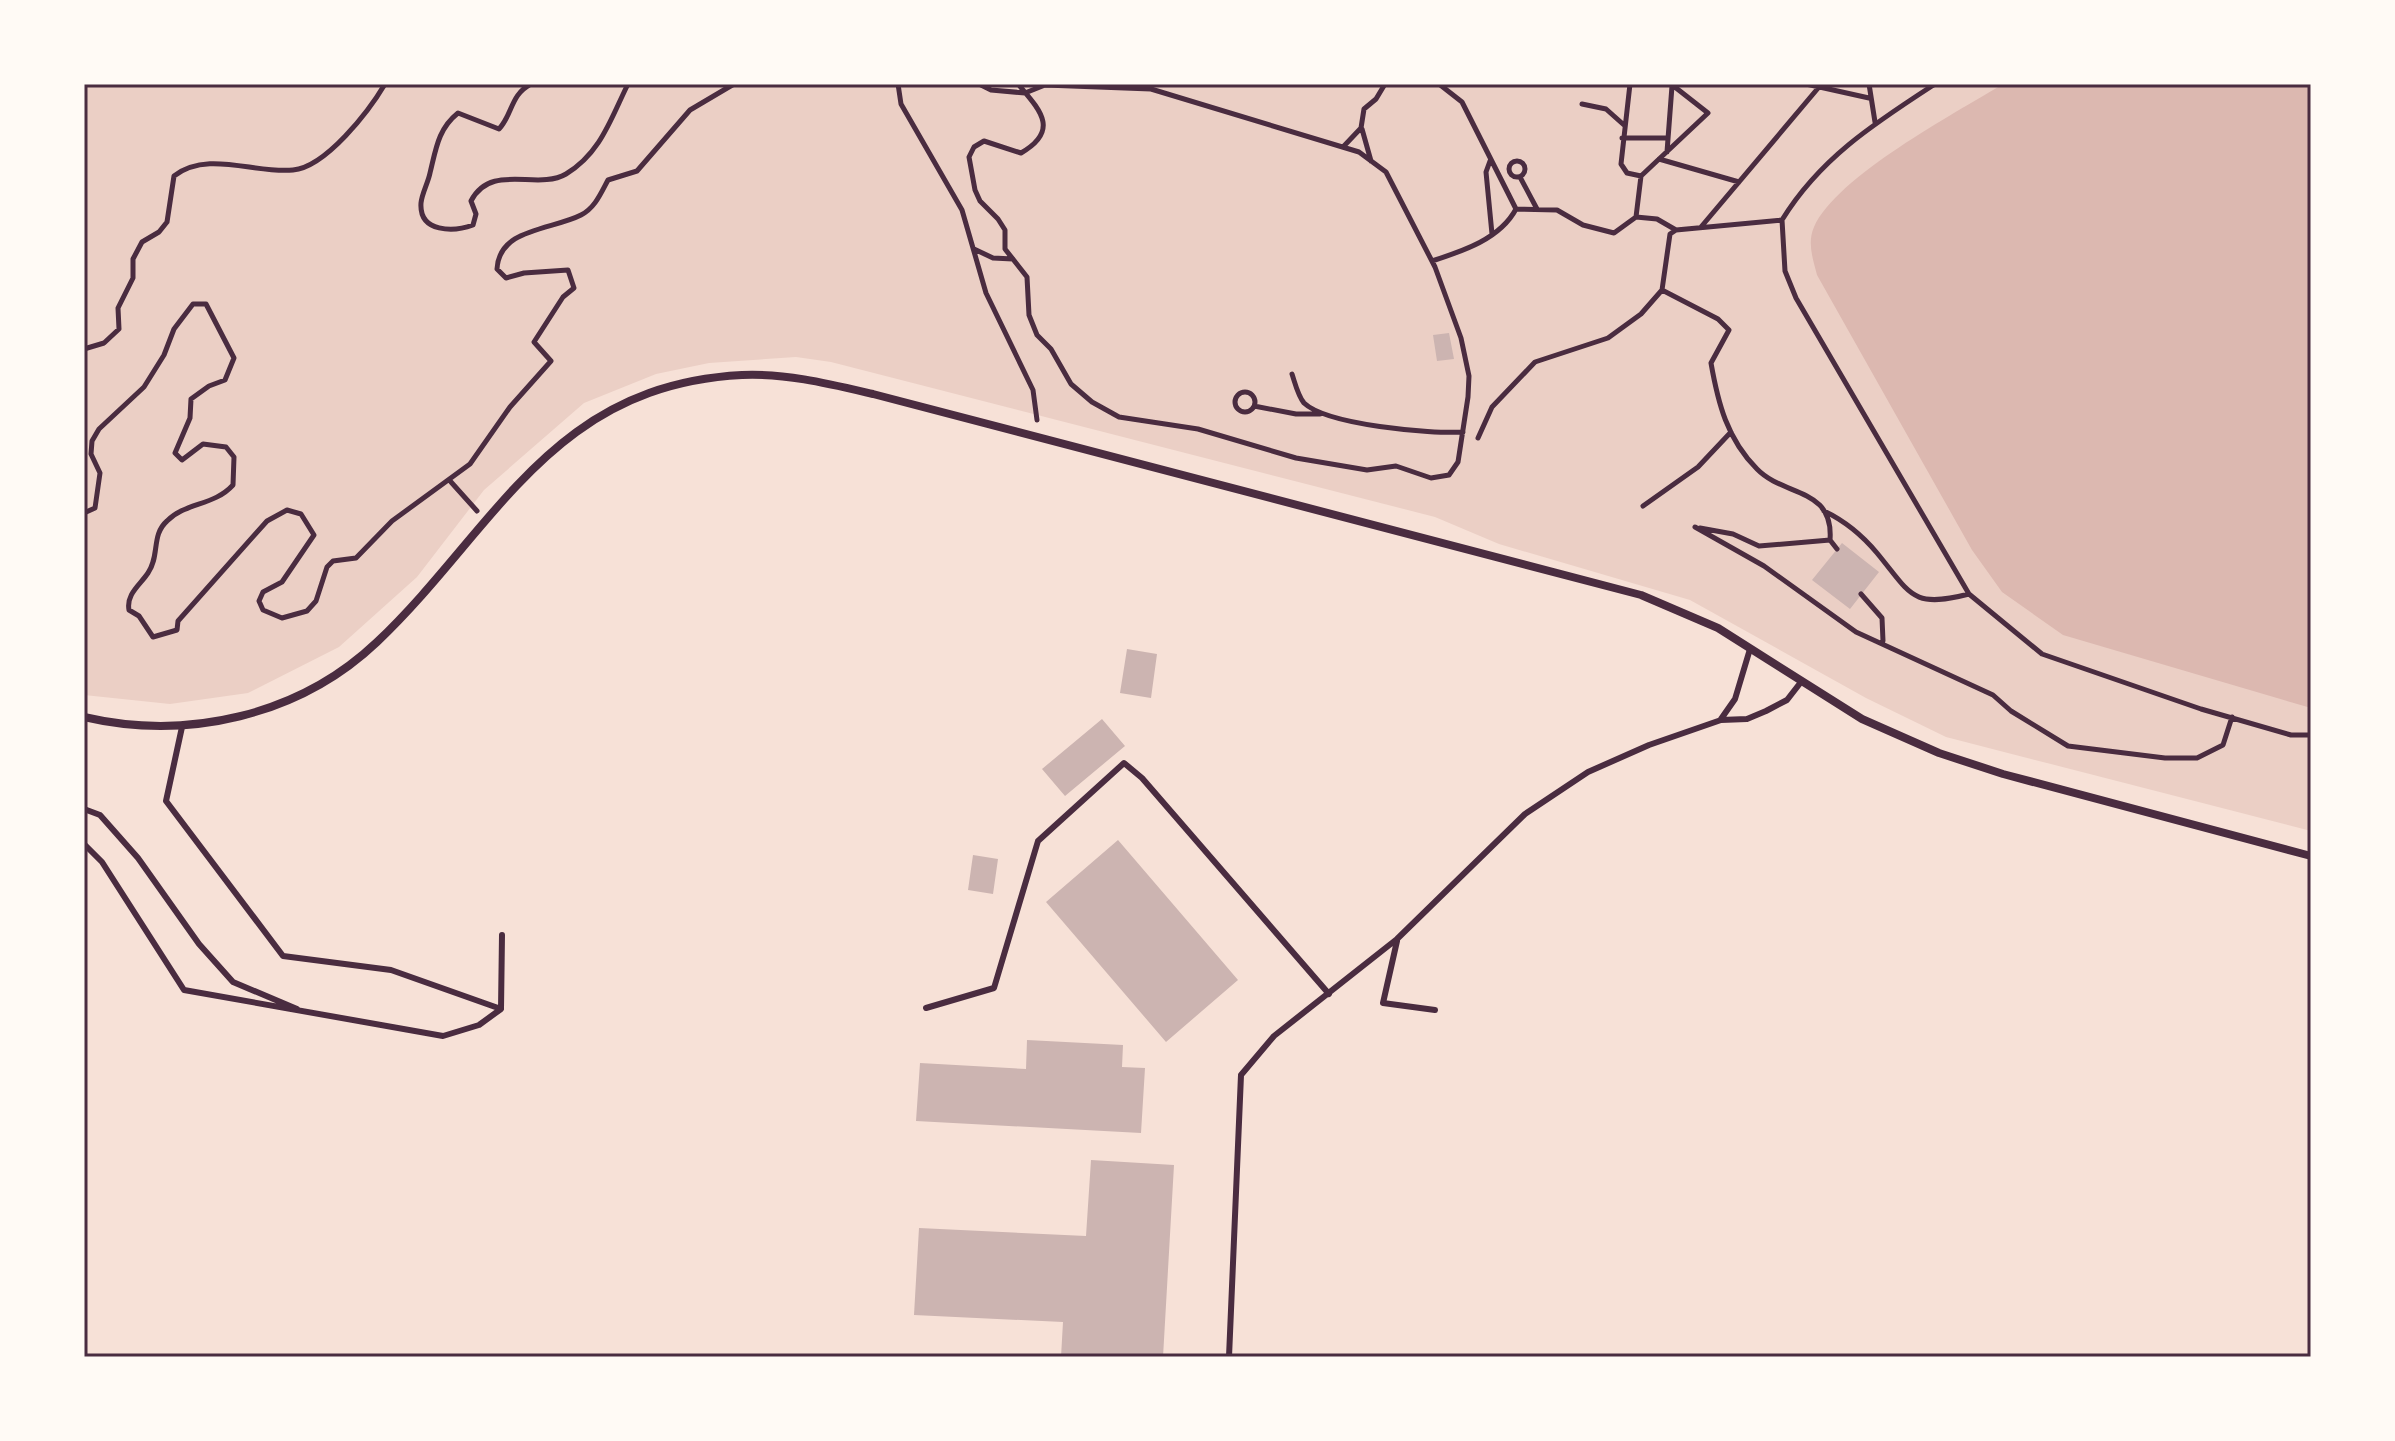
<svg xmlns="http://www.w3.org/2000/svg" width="2395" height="1441" font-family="'Asap Condensed',sans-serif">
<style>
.green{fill:#ebcfc5}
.water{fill:#dcb8b0}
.building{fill:#ccb4b1}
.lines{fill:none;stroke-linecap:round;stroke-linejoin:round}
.path{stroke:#4a2c40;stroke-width:5}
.service{stroke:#4a2c40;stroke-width:6}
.minor{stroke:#4a2c40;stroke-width:8}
.neatline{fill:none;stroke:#4a2c40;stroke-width:3}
</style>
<rect width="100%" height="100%" fill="#f7e1d7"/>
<path class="green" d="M84,84H2311V831L1946,737L1866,698L1690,600L1499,544L1435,517L831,362L796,357L709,363L656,374L584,403L484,490L417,577L339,647L248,693L170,704L84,695Z"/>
<path class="water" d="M2003,84H2311V708L2063,635L2002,592L1972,550L1817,275C1813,259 1807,243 1814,227C1837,176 1954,114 2003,84Z"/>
<path class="building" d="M1449,333L1454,359L1437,361L1433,335Z
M1842,543L1879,572L1850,609L1812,580Z
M1127,649L1157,654L1151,698L1120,693Z
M1102,719L1125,746L1065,796L1042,769Z
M1118,840L1238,980L1166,1042L1046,902Z
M973,855L998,859L993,894L968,890Z
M1027,1040L1123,1045L1122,1067L1145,1068L1141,1133L916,1121L920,1063L1026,1069Z
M1091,1160L1174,1165L1163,1357H1061L1063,1322L914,1315L919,1228L1086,1236Z"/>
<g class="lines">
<path class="path" d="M531,84C510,95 513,114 499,129L458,113C438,129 436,149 430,173C428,183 422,193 421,203C419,233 454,232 473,225L476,214L471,201C491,162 537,191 566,174C601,153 611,118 628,84
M898,84L901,104L962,210L986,293L1033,390L1037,420
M979,84L991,90L1025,93L1045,85L1151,89L1359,152L1386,172L1435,267L1461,338L1469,376L1468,397L1458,462L1449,475L1431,478L1396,466L1367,470L1296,458L1198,429L1119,417L1092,402L1071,384L1051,349L1037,335L1029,315L1027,277L1005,249V230L998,219L980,201L975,190L969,157L974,147L984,141L1021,153C1061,130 1039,109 1018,84
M1439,84L1462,102L1516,209L1557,210L1583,225L1614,233L1636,217
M1630,84L1621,164L1627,173L1641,176
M1671,84L1708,113L1641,176L1636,217L1657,219L1676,230
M1806,84L1869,98
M1869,84L1875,122
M1935,84C1875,123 1820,158 1782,220L1785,271L1796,298L1969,594L2042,654L2201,709L2291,735H2311
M1582,104L1606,109L1624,125
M1362,129L1371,161
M1622,138H1668
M1343,147L1361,128L1364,109L1376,99L1385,84
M1667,152L1672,86
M1659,159L1739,182
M1490,161L1486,172L1492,234
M1509 169a8 8 0 1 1 16 0a8 8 0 1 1-16 0Z
M1520,177L1537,209
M1701,227L1819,87
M974,249L993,258L1013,259
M1432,261C1463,251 1500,239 1516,209
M1662,290L1718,319L1729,330L1711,363C1718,403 1727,439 1757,469C1784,497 1834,487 1830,540
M84,349L104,343L119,329L118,308L133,278V259L142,242L159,232L167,222L174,176C208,150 254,174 293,170C326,167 369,111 385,84
M1292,374C1295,383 1298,396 1304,403C1327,425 1430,434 1463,432
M1235 402a10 10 0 1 1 20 0a10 10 0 1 1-20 0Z
M1254,406L1296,414H1320
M1478,438L1492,407L1535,362L1608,338L1641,314L1662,290L1670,234L1676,230L1782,220
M451,482L477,511
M1643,506L1698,467L1731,432
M1824,511C1845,521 1862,535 1877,553C1911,594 1911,609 1969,594
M84,513L95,508L100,473L91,454L92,441L99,429L144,387L164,355L174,329L193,304H206L234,358L225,380L209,386L191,399L190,418L175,453L182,460L203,444L226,447L234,457L233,485C214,506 186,502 167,521C151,535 160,556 148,573C140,585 126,594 129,610L139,616L153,637L177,630L178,621L267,521L287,510L301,514L314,535L282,582L263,592L259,601L263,610L282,618L307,611L316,601L327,567L333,561L356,558L392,521L470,464L510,407L551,361L534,342L563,297L574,288L568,270L524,273L506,278L497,269C499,228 552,230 581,215C595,208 601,193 608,180L637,171L690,110L734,84
M1695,527L1764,566L1856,632L1993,695L2011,711L2068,746L2165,758H2197L2223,745L2232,717
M1700,528L1733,534L1759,546L1830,540L1837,549
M1861,594L1882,618L1883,641"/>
<path class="service" d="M1721,719L1735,699L1750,649
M182,727L166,801L283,956L391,970L501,1009
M84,809L100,815L138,858L199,944L233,982L297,1009
M84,844L102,862L184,990L443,1036L479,1025L501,1009L502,935
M1397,941L1383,1003L1435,1010
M926,1008L994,988L1038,841L1124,763L1142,778L1329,994
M1229,1357L1241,1075L1274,1036L1397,939L1525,814L1588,772L1649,745L1721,720L1747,719L1766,711L1787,700L1801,682"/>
<path class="minor" d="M84,717C187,741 299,716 377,642C496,529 550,385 742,375C786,373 830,384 873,394L1641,595L1718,628L1862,719L1939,753L2003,774L2311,856"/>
</g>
<rect width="2395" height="1441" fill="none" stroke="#fffaf5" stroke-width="172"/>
<rect x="86" y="86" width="2223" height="1269" class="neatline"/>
</svg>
